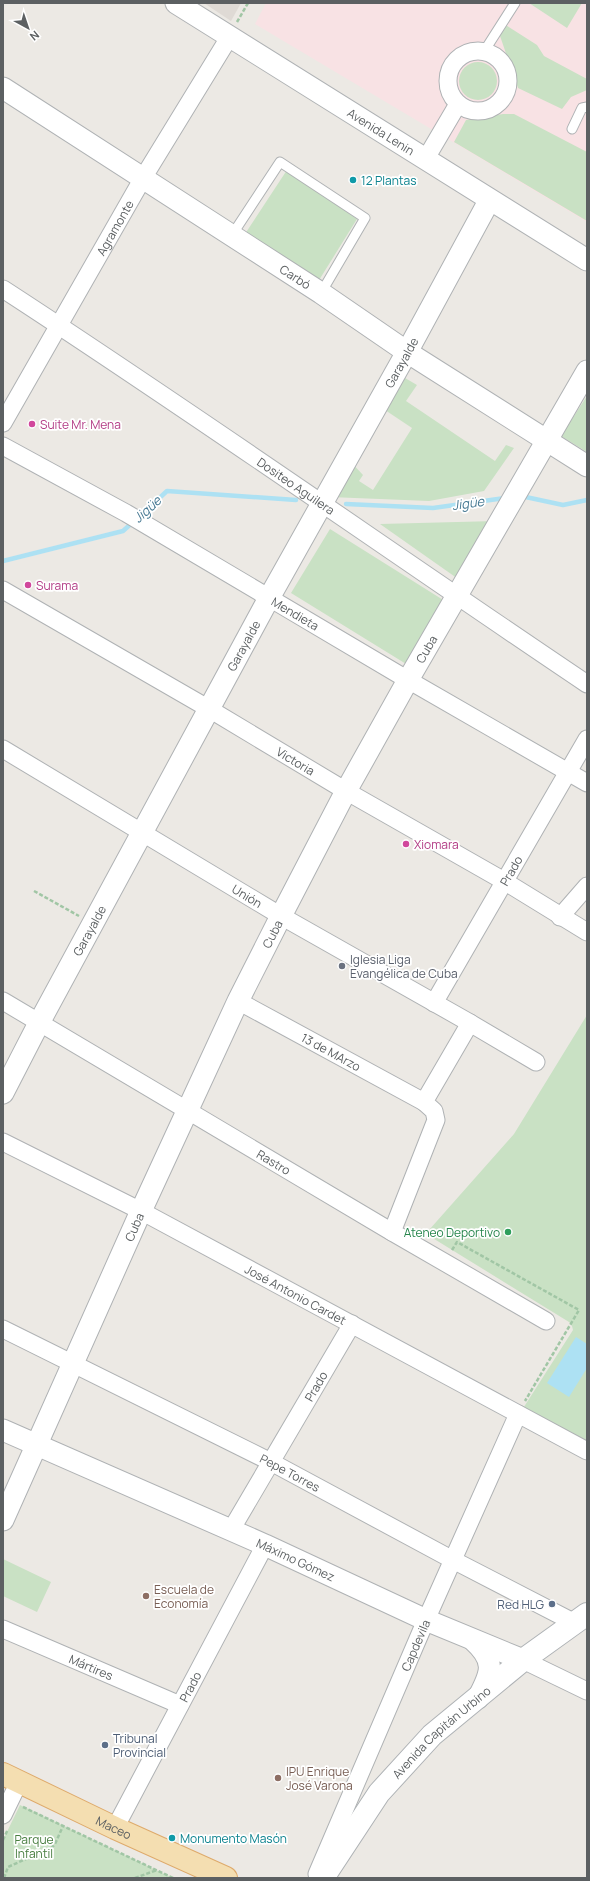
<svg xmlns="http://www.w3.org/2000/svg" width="590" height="1881" font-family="Manrope,sans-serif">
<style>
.education{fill:#dfdad5}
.medical{fill:#f8e2e4}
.green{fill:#c9e1c4}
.water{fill:#ade1f3}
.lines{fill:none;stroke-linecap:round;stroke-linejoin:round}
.stream{stroke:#ade1f3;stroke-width:4.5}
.service-casing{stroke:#afb2b4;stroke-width:11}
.minor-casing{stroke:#afb2b4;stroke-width:19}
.tertiary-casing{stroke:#afb2b4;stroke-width:23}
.secondary-casing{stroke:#aeb2b5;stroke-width:24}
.primary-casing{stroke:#deaa6b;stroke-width:24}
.path{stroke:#a1c6a5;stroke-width:2.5;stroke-dasharray:4 2;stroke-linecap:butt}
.service{stroke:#fff;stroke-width:9}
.minor{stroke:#fff;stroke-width:17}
.tertiary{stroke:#fff;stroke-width:21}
.secondary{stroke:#fff;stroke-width:22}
.primary{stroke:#f4deb1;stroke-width:22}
.culture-dot{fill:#0f9aa8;stroke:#fff;stroke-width:1.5}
.hotel-dot{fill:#d1479c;stroke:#fff;stroke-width:1.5}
.worship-dot{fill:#6b7280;stroke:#fff;stroke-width:1.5}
.leisure-dot{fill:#2e9e5b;stroke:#fff;stroke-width:1.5}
.education-dot{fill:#8d6e63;stroke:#fff;stroke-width:1.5}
.service-dot{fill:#5c6f8a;stroke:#fff;stroke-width:1.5}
.labels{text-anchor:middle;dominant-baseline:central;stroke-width:3.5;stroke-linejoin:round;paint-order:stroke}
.street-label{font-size:12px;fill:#5c6062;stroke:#fff}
.culture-label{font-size:12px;fill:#0d838f;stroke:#fff;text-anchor:start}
.hotel-label{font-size:12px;fill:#b23c85;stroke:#fff;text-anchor:start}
.worship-label{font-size:12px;fill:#5b616d;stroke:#fff;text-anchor:start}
.leisure-label{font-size:12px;fill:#27864d;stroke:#fff;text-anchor:end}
.education-label{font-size:12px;fill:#785e54;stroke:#fff;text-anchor:start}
.service-label{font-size:12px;fill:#4e5e75;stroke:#fff;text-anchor:end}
.park-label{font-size:12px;fill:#487e40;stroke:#fff}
.water-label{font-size:13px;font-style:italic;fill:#467993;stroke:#fff}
</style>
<rect width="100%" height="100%" fill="#ece9e4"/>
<path class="education" d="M204,3H241L231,21Z"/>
<path class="medical" d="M266,3H587V222L255,24Z"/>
<path class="green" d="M529,3H582L567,28Z
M504,24L537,45L544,56L587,79V90L571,97L562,109L518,88L500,36Z
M459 81a19 19 0 1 1 38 0a19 19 0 1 1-38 0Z
M503,114H514L587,152V221L454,142L466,120Z
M287,170L357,219L316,285L243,237Z
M405,378L417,385L406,401L495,461L506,445L514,448L484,491L429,501L330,497L350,461L363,475L359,481L373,490L412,428L385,410Z
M587,396V452L561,436Z
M496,521L461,581L380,524Z
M330,529L448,603L411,667L291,593Z
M587,1015V1448L522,1410L573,1330L572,1326L569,1322L431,1237L429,1233V1230L514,1134Z
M3,1559L51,1582L37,1612L3,1596Z
M20,1805L173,1878H3V1840Z"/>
<path class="water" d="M576,1337L587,1344V1368L569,1397L547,1383Z"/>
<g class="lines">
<path class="stream" d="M521,496L563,505L587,500
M346,504L433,508L505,498
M139,517L167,491L296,500
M3,561L123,531L133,522"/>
<g class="service-casing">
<path id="service" d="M485,50L515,3
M572,129L582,108L587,107
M232,235L280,162L365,218L321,293"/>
</g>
<g class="minor-casing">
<g id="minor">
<circle cx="478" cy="81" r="30"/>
<path d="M425,160L458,104"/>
<path id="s1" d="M3,289C200,417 392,553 587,684"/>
<path id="s2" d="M3,423L143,178L230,36"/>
<path id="s3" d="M3,446L126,513L403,677L587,783"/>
<path id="s4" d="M3,590L211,710L346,791L504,881L587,932"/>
<path id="s5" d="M3,749L281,916L470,1023L536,1062"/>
<path d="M560,917L587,886"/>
<path id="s6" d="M3,1001L392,1232L546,1321"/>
<path id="s7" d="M238,1001L424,1102"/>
<path id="s8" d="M434,1003L587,739"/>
<path id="s9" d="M3,1142L141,1211L587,1451"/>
<path d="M392,1232L436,1120L434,1111L424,1102L470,1023"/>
<path id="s10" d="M3,1329L271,1462L453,1560L575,1623"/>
<path id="s11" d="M231,1530L352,1324"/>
<path id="s12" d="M3,1629L180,1705"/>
<path d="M523,1660L587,1691"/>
<path d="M3,1815L19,1782"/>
<path id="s13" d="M115,1828L265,1545"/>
<path id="s14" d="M317,1874L426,1620L518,1414"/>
</g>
</g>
<g class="tertiary-casing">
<g id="tertiary">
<path id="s15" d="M176,3L587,260"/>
<path id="s16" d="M3,88L321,293L407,352L587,466"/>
<path id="s17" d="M3,1093L39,1023L269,598L407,352L489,201"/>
<path id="s18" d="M3,1430L265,1545L426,1620L523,1660"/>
<path id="s19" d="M3,1520L141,1211L238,1001L281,916L346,791L408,680L587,371"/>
<path d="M473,1640C496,1661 492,1672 478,1698"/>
</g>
</g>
<g class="secondary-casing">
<g id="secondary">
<path id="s20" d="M323,1878L379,1793L432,1735L523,1660L587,1614"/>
</g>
</g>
<g class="primary-casing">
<g id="primary">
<path id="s21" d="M3,1774L115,1828L226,1878"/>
</g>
</g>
<path class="path" d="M237,22L248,3
M34,891L79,916
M452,1250L457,1242L579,1310L525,1401
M23,1807L173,1878
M3,1840L8,1829
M4,1878L8,1867L28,1858L45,1855L55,1844L63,1826
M135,1878L157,1870"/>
<use href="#service" class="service"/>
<use href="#minor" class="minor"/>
<use href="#tertiary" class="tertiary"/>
<use href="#secondary" class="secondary"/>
<use href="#primary" class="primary"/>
</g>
<g class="culture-dot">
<circle cx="353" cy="180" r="4"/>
<circle cx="172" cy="1838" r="4"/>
</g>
<g class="hotel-dot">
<circle cx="32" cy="424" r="4"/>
<circle cx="28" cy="585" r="4"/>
<circle cx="406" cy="844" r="4"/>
</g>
<circle class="worship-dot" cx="342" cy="966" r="4"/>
<circle class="leisure-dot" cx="508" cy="1232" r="4"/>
<g class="education-dot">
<circle cx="146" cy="1596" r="4"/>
<circle cx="278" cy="1778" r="4"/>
</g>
<g class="service-dot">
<circle cx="552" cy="1604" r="4"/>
<circle cx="105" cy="1745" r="4"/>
</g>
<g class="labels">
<g class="street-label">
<text stroke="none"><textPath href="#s15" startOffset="242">Avenida Lenin</textPath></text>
<text stroke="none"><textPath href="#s2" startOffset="225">Agramonte</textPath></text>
<text stroke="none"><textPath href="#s16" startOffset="348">Carbó</textPath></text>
<text stroke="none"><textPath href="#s17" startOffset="832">Garayalde</textPath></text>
<text stroke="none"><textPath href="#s1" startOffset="353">Dositeo Aguilera</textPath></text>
<text stroke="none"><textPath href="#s3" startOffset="337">Mendieta</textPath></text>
<text stroke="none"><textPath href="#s17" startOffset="508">Garayalde</textPath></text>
<text stroke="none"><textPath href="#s19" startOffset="969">Cuba</textPath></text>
<text stroke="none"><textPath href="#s4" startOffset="339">Victoria</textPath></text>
<text stroke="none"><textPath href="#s8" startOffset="153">Prado</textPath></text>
<text stroke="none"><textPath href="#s5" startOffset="285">Unión</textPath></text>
<text stroke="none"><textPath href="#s17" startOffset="184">Garayalde</textPath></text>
<text stroke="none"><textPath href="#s19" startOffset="645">Cuba</textPath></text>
<text stroke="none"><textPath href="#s7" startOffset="106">13 de MArzo</textPath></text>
<text stroke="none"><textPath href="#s6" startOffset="315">Rastro</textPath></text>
<text stroke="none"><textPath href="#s19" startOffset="321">Cuba</textPath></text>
<text stroke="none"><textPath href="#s9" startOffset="330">José Antonio Cardet</textPath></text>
<text stroke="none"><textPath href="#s11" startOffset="167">Prado</textPath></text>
<text stroke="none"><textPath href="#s10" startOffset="321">Pepe Torres</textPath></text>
<text stroke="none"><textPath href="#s18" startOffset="320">Máximo Gómez</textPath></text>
<text stroke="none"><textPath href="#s14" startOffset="249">Capdevila</textPath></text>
<text stroke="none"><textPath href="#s12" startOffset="96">Mártires</textPath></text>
<text stroke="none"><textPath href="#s13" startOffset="160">Prado</textPath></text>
<text stroke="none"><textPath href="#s20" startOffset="189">Avenida Capitán Urbino</textPath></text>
<text stroke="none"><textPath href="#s21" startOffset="123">Maceo</textPath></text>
</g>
<g class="culture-label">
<text x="361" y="180">12 Plantas</text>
<text x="180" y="1838">Monumento Masón</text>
</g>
<g class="hotel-label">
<text x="40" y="424">Suite Mr. Mena</text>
<text x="36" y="585">Surama</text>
<text x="414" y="844">Xiomara</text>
</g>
<g class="worship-label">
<text x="350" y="959">Iglesia Liga<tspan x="350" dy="14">Evangélica de Cuba</tspan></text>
</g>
<g class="leisure-label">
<text x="500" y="1232">Ateneo Deportivo</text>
</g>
<g class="education-label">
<text x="154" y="1589">Escuela de<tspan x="154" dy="14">Economía</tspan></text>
<text x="286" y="1771">IPU Enrique<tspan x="286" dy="14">José Varona</tspan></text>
</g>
<g class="service-label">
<text x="544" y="1604">Red HLG</text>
<text x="113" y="1738" text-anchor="start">Tribunal<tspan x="113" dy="14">Provincial</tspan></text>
</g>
<g class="park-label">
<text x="34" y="1839">Parque<tspan x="34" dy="14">Infantil</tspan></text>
</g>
<g class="water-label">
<text transform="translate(468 503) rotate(-8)">Jigüe</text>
<text transform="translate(147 509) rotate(-42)">Jigüe</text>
</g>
</g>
<rect width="590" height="1881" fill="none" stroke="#5c6062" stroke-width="8"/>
<g transform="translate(28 28) rotate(140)" stroke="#ffffff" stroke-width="3" paint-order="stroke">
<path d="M0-3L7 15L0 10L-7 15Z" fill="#5c6062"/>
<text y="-6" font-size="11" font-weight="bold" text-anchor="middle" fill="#5c6062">N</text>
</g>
</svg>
